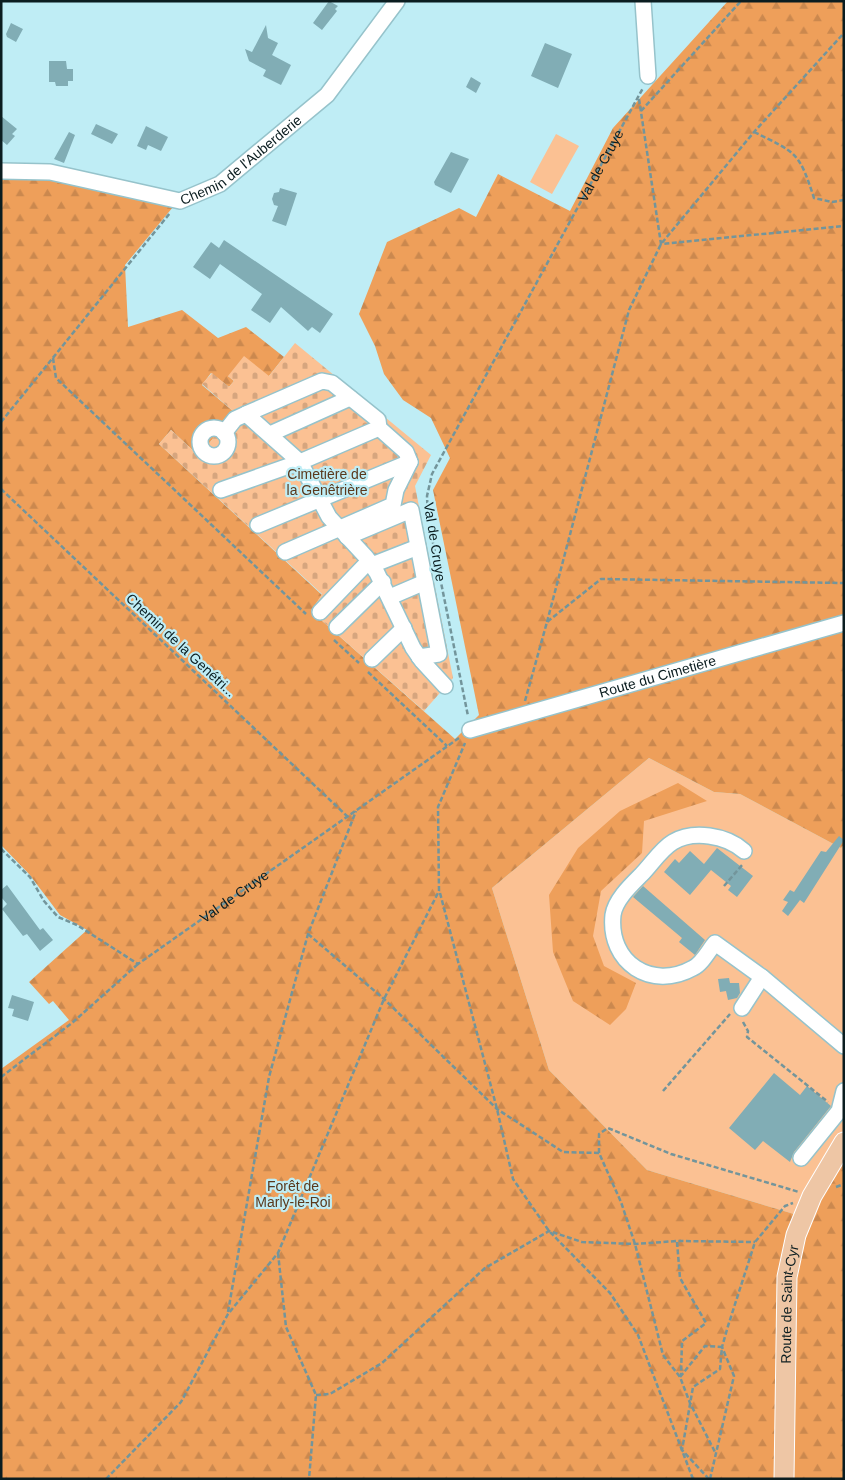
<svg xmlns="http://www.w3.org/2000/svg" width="845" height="1480" font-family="Helvetica,sans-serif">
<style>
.grass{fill:#fbc193}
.forest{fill:url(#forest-firs)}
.cemetery{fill:url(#cemetery-stones)}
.building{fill:#81adb5}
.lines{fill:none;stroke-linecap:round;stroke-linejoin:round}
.minor-casing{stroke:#96c3cb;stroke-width:18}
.major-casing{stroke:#fff;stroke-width:21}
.path{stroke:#73959b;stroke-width:2.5;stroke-dasharray:5 2.5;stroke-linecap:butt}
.minor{stroke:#fff;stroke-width:15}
.major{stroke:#eec6a5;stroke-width:19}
.labels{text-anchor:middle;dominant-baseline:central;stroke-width:4.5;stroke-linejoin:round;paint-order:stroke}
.street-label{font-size:14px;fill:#0b1d20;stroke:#bfedf5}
.park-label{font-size:14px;fill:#5a391d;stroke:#bfedf5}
</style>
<defs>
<pattern id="forest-firs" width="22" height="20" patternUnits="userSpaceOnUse" patternTransform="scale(1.25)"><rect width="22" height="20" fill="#ee9f5a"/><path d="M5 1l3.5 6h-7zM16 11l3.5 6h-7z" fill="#cb884e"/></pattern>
<pattern id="cemetery-stones" width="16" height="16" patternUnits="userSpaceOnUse" patternTransform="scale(1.25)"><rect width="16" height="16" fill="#fbc193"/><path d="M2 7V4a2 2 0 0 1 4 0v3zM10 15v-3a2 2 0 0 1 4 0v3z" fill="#d6a57e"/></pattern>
</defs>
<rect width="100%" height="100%" fill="#bfedf5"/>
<path class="grass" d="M556,134L579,146L552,194L530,182Z
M649,758L714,792L740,794L841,848L844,845V1131L794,1214L647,1170L549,1070L492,888Z"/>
<path class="forest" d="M728,1H844V845L841,848L740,794L714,792L649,758L492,888L549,1070L647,1170L794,1214L844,1131V1479H1V1069L69,1020L53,1001L49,1004L29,982L87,930L60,915L29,874L1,845V178H49L173,207L125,265L128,327L182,310L218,338L246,327L284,357L269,376H228L234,381L229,387L211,373L202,385L234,412L199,456L171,430L159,444L322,595L311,611L455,739L479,715L433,490L450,458L431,418L403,400L384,374L375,346L359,314L387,242L459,208L476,217L498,174L570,211L613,128Z
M678,783L707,801L644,821L642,853L601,891L593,936L604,966L636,983L626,1009L610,1025L573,1001L553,952L549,895L578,848L620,811Z"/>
<path class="cemetery" d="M295,343L431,455L415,486L453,678L424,711L311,611L322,594L159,444L171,430L199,456L234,412L202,384L212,373L229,387L234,381L228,376L244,356L269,376Z"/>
<path class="building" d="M329,1L338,6L335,9L337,11L322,30L313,23Z
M11,23L23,29L16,42L7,37L6,34Z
M266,25L268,38L278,43L272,55L291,65L281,85L263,76L266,70L249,61L245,49L252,52Z
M545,43L572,54L558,88L531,76Z
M49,61H66L67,69H73V81H68V86H56L55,82H49Z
M471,77L481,83L476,93L466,87Z
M1,116L17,129L12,134L15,136L7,145L1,140Z
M96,124L118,134L112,144L91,134Z
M146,126L168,137L161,151L148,145L146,150L137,146Z
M69,132L75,135L64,163L54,159Z
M451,152L469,159L451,193L435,185L434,182Z
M280,188L297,193L286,226L272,221L278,206L274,205L272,199L274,193L279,192Z
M224,240L333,314L320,333L312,327L308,331L281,307L270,323L251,310L262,294L220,264L210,279L193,267L211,242L219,248Z
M839,836L844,840L804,903L800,900L788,916L782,911L788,902L783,900L790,890L794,892L821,851L826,852Z
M717,848L753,876L737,897L728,890L731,886L711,870L690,895L664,872L675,859L679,863L690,851L704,864Z
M7,885L40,930L43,928L53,940L40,951L27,934L23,936L2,909L7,904L1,897V890Z
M643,886L705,940L695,955L679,942L682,938L633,897Z
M729,978L730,983H739L740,993L737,998L728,1000L726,991L720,992L718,979Z
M12,995L34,1002L28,1021L12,1016L14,1009L8,1008Z
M774,1073L800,1095L807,1086L831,1106L794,1152L790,1162L763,1141L755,1150L729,1128Z"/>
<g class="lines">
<g class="minor-casing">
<g id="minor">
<path d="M643,1L648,76"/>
<path id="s3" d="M1,171L50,172L180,201L220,184L327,95L397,1"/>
<circle cx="214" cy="442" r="14"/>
<path d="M224,433L235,419L246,414"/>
<path d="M270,434L350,398"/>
<path d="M221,490L300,462L379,428"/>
<path d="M258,525L410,462"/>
<path d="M347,537L411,510L439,654L419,657"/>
<path d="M285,552L393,505L396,490L410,462L406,452L379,428L378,420L332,383L322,381L246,414L300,462L329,517L366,557L377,573L413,648L422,661L445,686"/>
<path d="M372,565L418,547"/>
<path d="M390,597L425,582"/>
<path d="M320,612L369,561"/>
<path d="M337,627L383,582"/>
<path d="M372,659L404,628"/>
<path id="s4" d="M470,730L844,623"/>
<path d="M744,851C726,835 693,830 673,842C661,849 651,865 641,875C631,885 615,900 613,915C608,963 652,991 693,968C702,964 709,950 715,943L762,977L844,1046"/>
<path d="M742,1008L762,977"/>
<path d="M801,1158L839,1111L844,1091"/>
</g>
</g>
<g class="major-casing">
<g id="major">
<path id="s5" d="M784,1479L787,1277L796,1235L812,1196L844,1142"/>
</g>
</g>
<g class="path">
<path d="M639,99L661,244L844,226"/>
<path d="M641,111L741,1"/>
<path d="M754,132C797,153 799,152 814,198L832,202L844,200"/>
<path d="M53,358L56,378L306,614"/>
<path d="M1,422L170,213"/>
<path d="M1,489L348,817"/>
<path id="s1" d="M428,520L427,496L432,474L643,88"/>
<path d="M431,533L468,716"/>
<path d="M547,622L629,310L661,244L754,132L844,33"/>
<path d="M334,640L359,663"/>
<path d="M368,672L447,746"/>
<path d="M525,701L547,622L601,579L844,583"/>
<path id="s2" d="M1,849L30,877L44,901L58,917L77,925L138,964L459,738"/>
<path d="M724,886L743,864"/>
<path d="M440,893L497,1109L513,1179L549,1231L610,1293L638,1335L693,1479"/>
<path d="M308,934L384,999L497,1109L563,1152L599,1153L621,1202L635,1244L663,1355L680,1377L690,1403L716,1454"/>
<path d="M743,1022L748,1031L747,1037L828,1102"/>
<path d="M1,1077L72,1023L138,964"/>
<path d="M663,1091L730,1014"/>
<path d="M599,1153V1134L608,1128L671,1154L799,1192"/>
<path d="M836,1187L844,1184"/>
<path d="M677,1242L680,1278L706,1323L682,1341L681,1375"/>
<path d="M278,1253L286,1327L316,1395L309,1479"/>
<path d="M228,1312L269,1077L308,934L356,811"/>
<path d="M680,1377L705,1346L722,1347L720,1369L693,1387L682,1450L709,1479"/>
<path d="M316,1395L330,1394L382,1363L485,1268L549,1231L582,1242L635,1244L677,1241L755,1242"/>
<path d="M106,1479L181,1402L228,1314L278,1253L384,999L439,891L438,807L465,743"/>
<path d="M710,1479L734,1376L722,1347L728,1326L755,1242L785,1206L793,1203"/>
</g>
<use href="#minor" class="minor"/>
<use href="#major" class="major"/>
</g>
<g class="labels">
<g class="street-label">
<text stroke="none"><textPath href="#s3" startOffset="256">Chemin de l'Auberderie</textPath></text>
<text stroke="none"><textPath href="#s1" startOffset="398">Val de Cruye</textPath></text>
<text transform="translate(435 542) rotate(81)">Val de Cruye</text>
<text transform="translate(181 645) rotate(43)">Chemin de la Genétri...</text>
<text stroke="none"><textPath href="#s4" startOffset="195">Route du Cimetière</textPath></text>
<text stroke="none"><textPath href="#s2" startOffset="300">Val de Cruye</textPath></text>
<text stroke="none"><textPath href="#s5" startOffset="175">Route de Saint-Cyr</textPath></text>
</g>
<g class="park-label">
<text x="327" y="474">Cimetière de<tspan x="327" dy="16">la Genêtrière</tspan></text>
<text x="293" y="1186">Forêt de<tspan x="293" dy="16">Marly-le-Roi</tspan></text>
</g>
</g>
<rect width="845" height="1480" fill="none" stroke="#0b1d20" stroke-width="5"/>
</svg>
